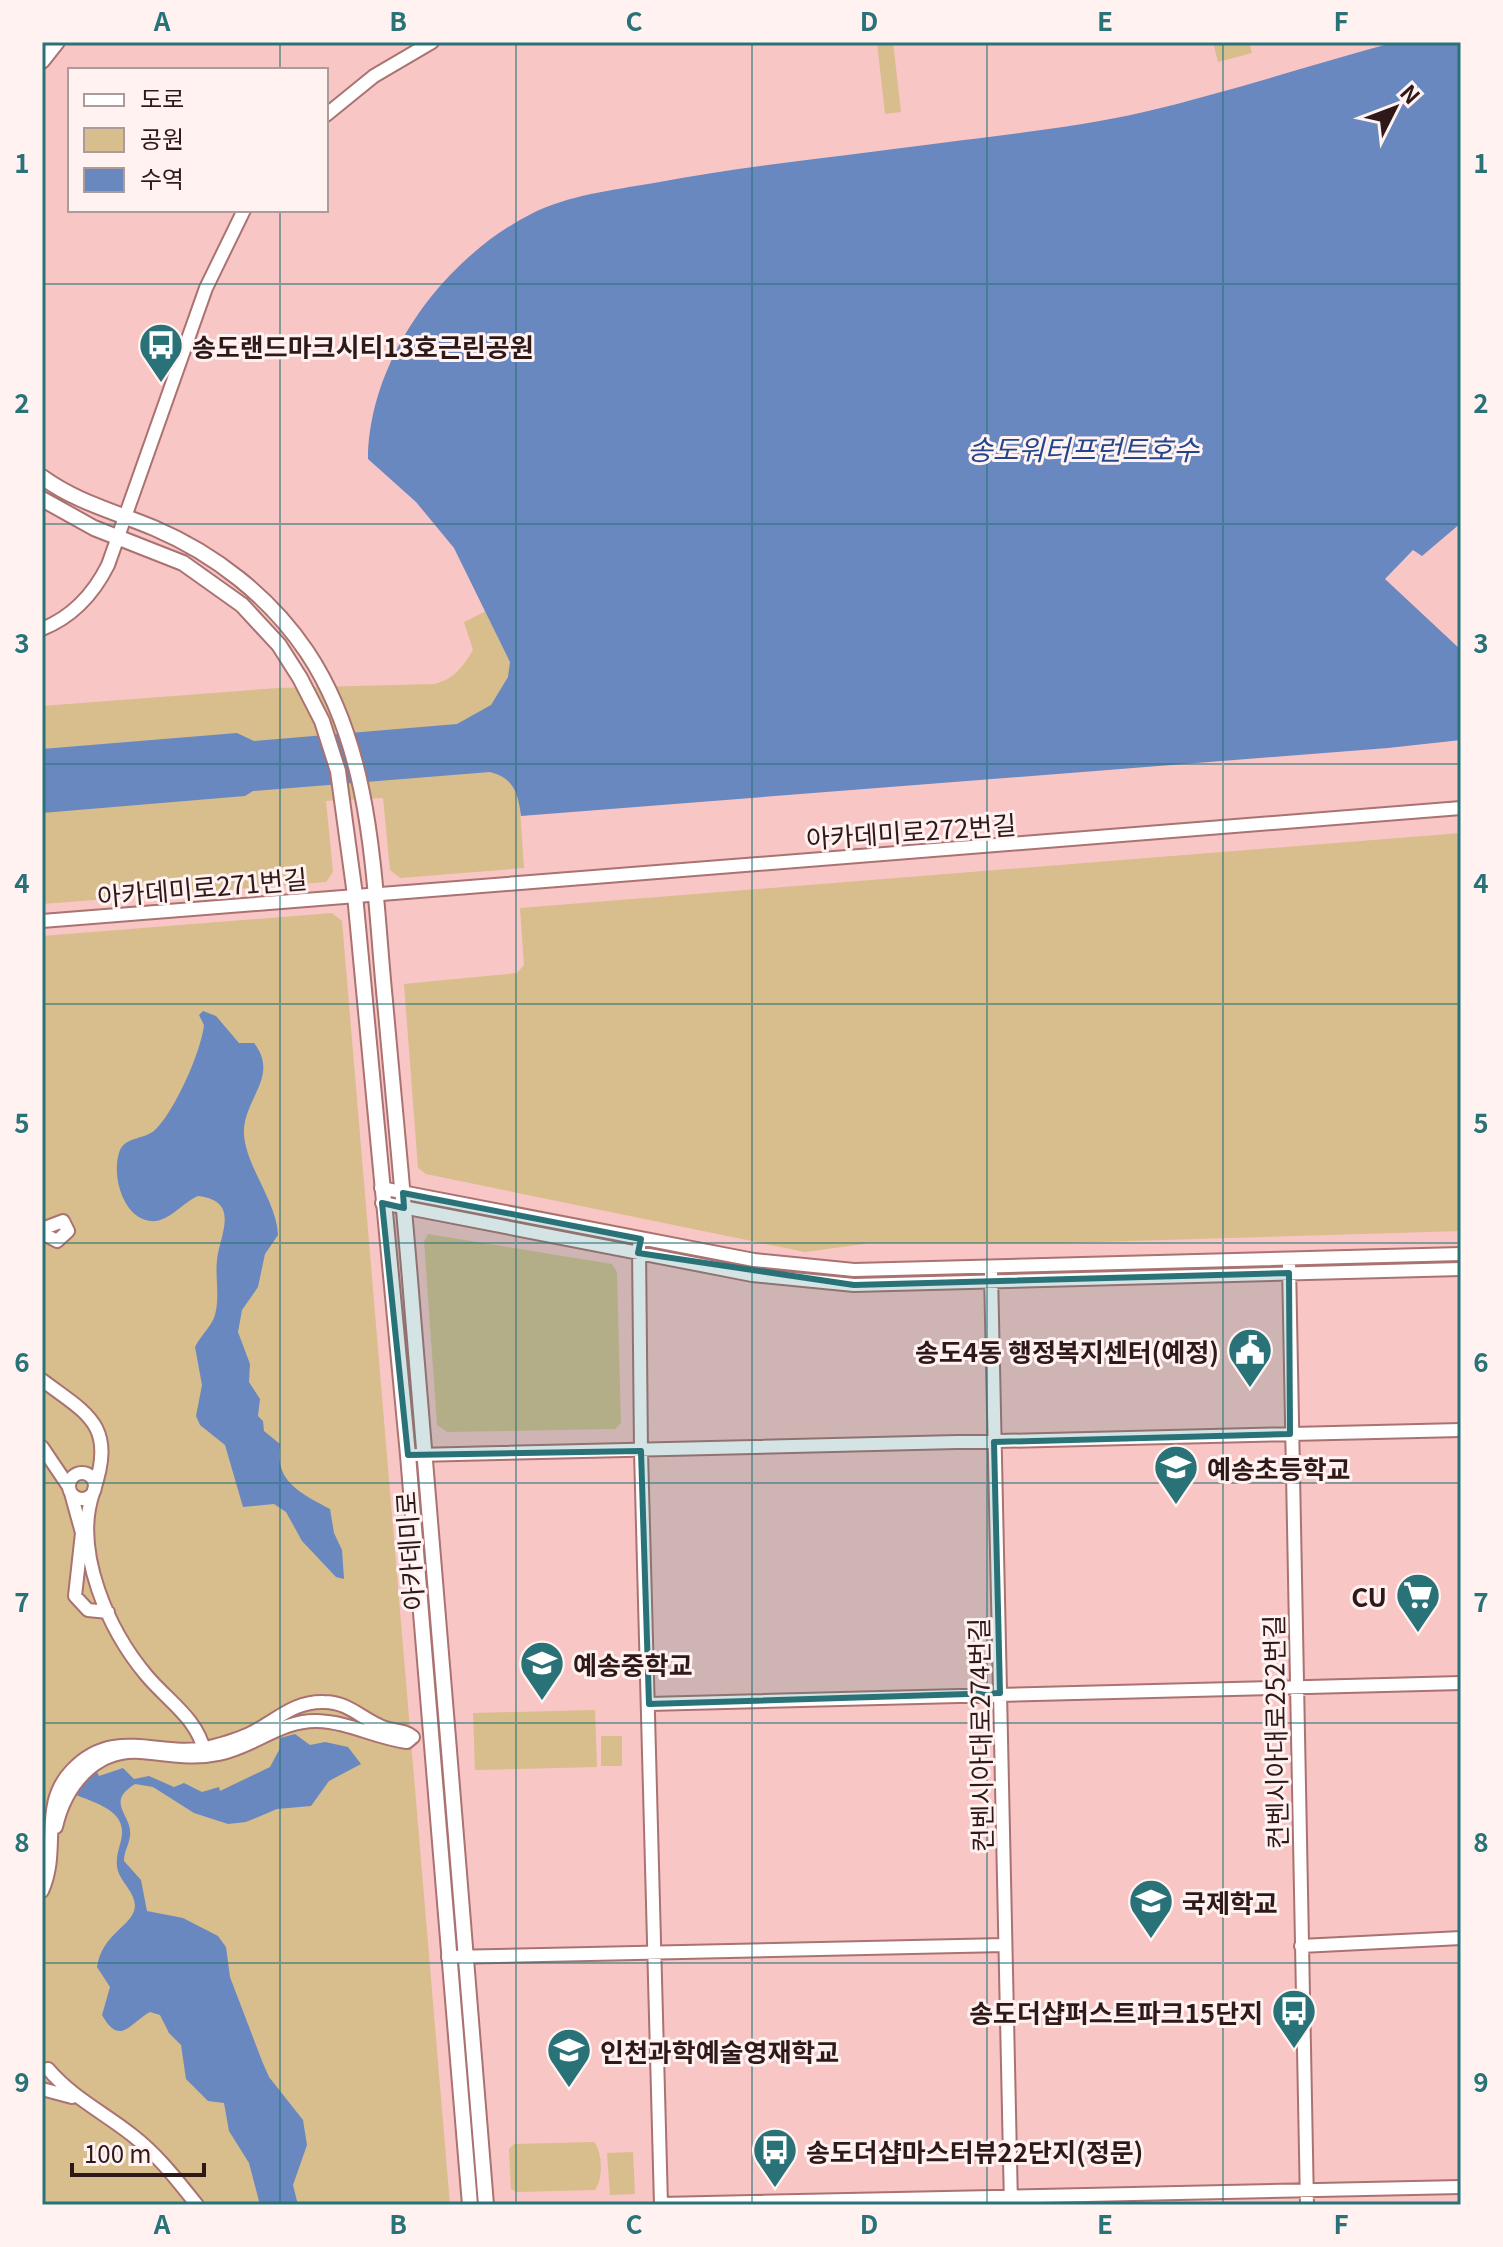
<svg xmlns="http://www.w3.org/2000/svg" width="1503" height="2247" font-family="Georgia,'Noto Sans KR',serif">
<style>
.green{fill:#d8bd8d}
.water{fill:#6988c0}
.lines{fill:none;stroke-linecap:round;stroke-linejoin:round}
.minor-casing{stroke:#aa7270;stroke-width:16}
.major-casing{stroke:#aa7270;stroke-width:18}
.minor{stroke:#fff;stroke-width:12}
.major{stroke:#fff;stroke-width:14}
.marked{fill:#297378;fill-opacity:0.2;stroke:#297378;stroke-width:6;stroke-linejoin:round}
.grid{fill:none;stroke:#297378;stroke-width:2;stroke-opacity:0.55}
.labels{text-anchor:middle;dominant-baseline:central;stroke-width:6;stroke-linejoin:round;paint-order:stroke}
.poi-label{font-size:26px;font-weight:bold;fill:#2f1818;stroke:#fff2f1;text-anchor:start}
.street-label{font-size:26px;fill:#2f1818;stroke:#fff2f1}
.water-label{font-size:28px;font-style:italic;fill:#22468b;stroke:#fff2f1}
.neatline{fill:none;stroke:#297378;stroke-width:3}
.grid-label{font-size:26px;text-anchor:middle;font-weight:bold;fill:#297378}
</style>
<rect width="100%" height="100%" fill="#f8c6c4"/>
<path class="green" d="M877,42H893L901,112L885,114Z
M1213,42H1249L1252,53L1218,62Z
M488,610L510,661L524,868L400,878L390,870L383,798L326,801L333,872L326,882L42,904V706L278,688L435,684C455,678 462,668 473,650L464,622Z
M1461,833V1231L1065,1243H871L805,1252L426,1174L418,1168L404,984L517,973L524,965L520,908Z
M332,913L342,921L450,2205H42V936Z
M428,1234L612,1264L617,1272L621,1423L615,1429L447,1432L437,1425L424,1241Z
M595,1710L597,1767L475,1770L473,1713Z
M601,1736H622V1766H601Z
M594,2142C603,2152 603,2180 595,2190L517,2192L511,2189L509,2149L514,2144Z
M633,2152L635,2194L610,2195L607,2153Z"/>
<path class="water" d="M1395,42H1461V523L1422,556L1413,550L1385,579L1461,650V740L1388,748L521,816C518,793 514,778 490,772L253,791L245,796L42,813V749L237,733L254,741L457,724L491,705L508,677L510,662L454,548L416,502L368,459C369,359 444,258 531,214C568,195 613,190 654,183C751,165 844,156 941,143C1008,134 1079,127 1144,112C1228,92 1311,65 1395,42Z
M203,1011L216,1016L239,1043H254C279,1075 246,1097 244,1129C242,1162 277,1200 278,1235L265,1254L258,1287L242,1310L238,1332L250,1364L249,1382L260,1399L258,1416L263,1421L264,1431L280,1444C274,1482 301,1493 330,1509L334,1533L342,1550L344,1579L336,1577L302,1541L286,1512L274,1504L243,1507L225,1445L200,1425L196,1416L202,1385L195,1347C200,1336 212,1326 215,1315C220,1296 215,1278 217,1260C220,1234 241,1201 198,1196C184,1202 171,1219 156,1221C124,1224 110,1175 120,1150C127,1136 145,1140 156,1129C175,1110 201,1052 204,1025L199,1015Z
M295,1734L310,1745L325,1742L348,1747L361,1764L329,1781L311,1806L277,1809L246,1822L228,1824L194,1813L153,1787L135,1784C104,1803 133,1815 130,1836C129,1845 124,1851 124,1861L141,1880L147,1911L183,1918L218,1936L226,1947L230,1977L262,2061L269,2077L303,2120L307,2145L293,2185L298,2205H260L249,2163L229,2131L224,2103L208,2101L186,2079L181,2045L169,2033L160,2015L150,2012C130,2023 120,2047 102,2015L110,1987L97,1967C102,1935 128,1928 134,1911C139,1896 122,1884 118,1871C114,1857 121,1846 122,1834C124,1808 90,1802 72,1793L95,1768L99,1776L123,1768L134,1779L149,1776L174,1787L184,1783L202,1792L219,1787L220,1791L270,1767L279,1750L280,1738Z"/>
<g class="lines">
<g class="minor-casing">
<path id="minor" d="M326,115L374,76L432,42
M42,629C72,617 94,593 108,565L206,288L244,210
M42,921L1461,808
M381,1188L754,1260L854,1270L1461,1254
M382,1203L752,1275L854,1285L1461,1269
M42,1229L63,1221L68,1231L57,1241L42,1233
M639,1246L641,1451L661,2205
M1289,1264L1307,2205
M991,1272L1011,2205
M42,1380C87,1414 116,1424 94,1490
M42,1447L69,1487
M416,1455L1461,1430
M69 1486a13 13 0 1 1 26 0a13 13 0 1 1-26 0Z
M71,1493L82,1533L75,1596L88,1610L108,1612
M93,1493C73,1552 109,1631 147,1676C169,1702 197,1718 205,1753
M649,1704L1461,1683
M56,1827C65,1787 94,1749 140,1752C167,1754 191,1760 219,1754C254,1747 281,1720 317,1721C349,1722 376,1738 407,1742L413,1737
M42,1891C61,1850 38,1805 72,1770C114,1726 158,1757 206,1748C222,1744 238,1740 253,1732C277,1720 294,1701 324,1702C350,1702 362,1720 385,1728C395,1731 405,1730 413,1737
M1301,1946L1461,1938
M448,1957L1005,1945
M48,2069C73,2098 103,2112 132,2135C158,2155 177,2180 197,2205
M42,2089L72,2097
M661,2204L1461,2187"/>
</g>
<g class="major-casing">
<path id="major" d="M42,61L57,42
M42,477C76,502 116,512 154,528C215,554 270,597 307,652C375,754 373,883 385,1001C394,1102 404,1203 412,1304C436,1604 463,1905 486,2205
M42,499L94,528L183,563L242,605L279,645L300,678L322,721L338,771L355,895L408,1455L470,2205"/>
</g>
<use href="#minor" class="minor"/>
<use href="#major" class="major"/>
</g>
<path class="marked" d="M403,1193L641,1239L638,1253L854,1285L1289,1273L1290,1434L994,1442L1000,1693L649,1704L641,1451L408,1455L382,1203L404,1208Z"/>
<path class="grid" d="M280,42V70M516,42V2205M752,42V2205M987,42V2205M1223,42V2205M280,210V2205M42,284H1461M42,524H1461M42,764H1461M42,1004H1461M42,1243H1461M42,1483H1461M42,1723H1461M42,1963H1461"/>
<defs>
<g id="bus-pin" transform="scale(2.3)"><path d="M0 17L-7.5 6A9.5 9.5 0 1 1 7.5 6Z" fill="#297378" stroke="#fff2f1"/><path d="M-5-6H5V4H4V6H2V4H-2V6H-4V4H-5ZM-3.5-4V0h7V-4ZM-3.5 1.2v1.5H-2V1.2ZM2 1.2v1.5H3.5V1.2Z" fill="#fff"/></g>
<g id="civic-pin" transform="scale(2.3)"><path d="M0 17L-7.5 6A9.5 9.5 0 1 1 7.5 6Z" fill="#297378" stroke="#fff2f1"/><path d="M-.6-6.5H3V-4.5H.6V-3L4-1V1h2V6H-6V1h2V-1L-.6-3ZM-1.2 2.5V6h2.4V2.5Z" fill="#fff"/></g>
<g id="school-pin" transform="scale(2.3)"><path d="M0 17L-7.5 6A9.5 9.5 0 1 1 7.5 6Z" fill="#297378" stroke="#fff2f1"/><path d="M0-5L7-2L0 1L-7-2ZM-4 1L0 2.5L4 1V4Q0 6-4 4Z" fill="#fff"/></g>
<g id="supermarket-pin" transform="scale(2.3)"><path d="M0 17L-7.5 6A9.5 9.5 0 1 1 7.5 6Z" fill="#297378" stroke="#fff2f1"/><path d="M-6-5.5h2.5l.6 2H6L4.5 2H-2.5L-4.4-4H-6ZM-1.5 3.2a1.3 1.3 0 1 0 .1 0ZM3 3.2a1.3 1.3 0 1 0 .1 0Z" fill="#fff"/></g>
</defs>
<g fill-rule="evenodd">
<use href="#bus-pin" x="161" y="345"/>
<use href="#civic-pin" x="1250" y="1350"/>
<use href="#school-pin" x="1176" y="1467"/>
<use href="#supermarket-pin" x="1418" y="1595"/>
<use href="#school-pin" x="542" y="1663"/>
<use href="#school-pin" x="1151" y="1901"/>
<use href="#bus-pin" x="1294" y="2011"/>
<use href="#school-pin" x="569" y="2050"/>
<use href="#bus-pin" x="775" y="2150"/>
</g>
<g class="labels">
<g class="poi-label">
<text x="192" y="345">송도랜드마크시티13호근린공원</text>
<text x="1219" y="1350" text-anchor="end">송도4동 행정복지센터(예정)</text>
<text x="1207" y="1467">예송초등학교</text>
<text x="1387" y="1595" text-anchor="end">CU</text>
<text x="573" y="1663">예송중학교</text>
<text x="1182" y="1901">국제학교</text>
<text x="1263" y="2011" text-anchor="end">송도더샵퍼스트파크15단지</text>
<text x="600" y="2050">인천과학예술영재학교</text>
<text x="806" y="2150">송도더샵마스터뷰22단지(정문)</text>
</g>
<g class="street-label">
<text transform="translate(911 830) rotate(-4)">아카데미로272번길</text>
<text transform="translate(202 886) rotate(-5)">아카데미로271번길</text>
<text transform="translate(408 1551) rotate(-94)">아카데미로</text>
<text transform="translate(1274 1732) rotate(-91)">컨벤시아대로252번길</text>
<text transform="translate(979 1735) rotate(-91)">컨벤시아대로274번길</text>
</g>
<g class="water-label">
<text x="1083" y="448">송도워터프런트호수</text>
</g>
</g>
<rect width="1503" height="2247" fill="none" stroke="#fff2f1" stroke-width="88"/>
<rect x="68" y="68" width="260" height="144" fill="#fff2f1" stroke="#ac9b9a" stroke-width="2"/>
<rect x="84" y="94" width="40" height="12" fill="#ffffff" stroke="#ac9b9a" stroke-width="2"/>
<text x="140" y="108" font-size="24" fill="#2f1818">도로</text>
<rect x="84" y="128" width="40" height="24" fill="#d8bd8d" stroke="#ac9b9a" stroke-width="2"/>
<text x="140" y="148" font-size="24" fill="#2f1818">공원</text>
<rect x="84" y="168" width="40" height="24" fill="#6988c0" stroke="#ac9b9a" stroke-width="2"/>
<text x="140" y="188" font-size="24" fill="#2f1818">수역</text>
<g transform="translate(1395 108) rotate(48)" stroke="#fff2f1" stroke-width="6" paint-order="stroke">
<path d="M0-6L14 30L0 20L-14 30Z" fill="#2f1818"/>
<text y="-12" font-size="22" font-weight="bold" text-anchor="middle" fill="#2f1818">N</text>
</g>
<path d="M72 2163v12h132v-12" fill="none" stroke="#2f1818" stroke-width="4"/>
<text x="84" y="2163" font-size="24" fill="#2f1818" stroke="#fff2f1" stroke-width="6" paint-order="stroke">100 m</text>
<rect x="44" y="44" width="1415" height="2159" class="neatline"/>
<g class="grid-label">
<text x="162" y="31">A</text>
<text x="398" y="31">B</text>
<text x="634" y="31">C</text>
<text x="869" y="31">D</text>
<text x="1105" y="31">E</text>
<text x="1341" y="31">F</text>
<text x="22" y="173">1</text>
<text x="1481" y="173">1</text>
<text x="22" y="413">2</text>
<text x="1481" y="413">2</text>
<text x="22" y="653">3</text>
<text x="1481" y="653">3</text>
<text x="22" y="893">4</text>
<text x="1481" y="893">4</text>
<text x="22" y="1133">5</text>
<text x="1481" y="1133">5</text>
<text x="22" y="1372">6</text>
<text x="1481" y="1372">6</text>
<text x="22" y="1612">7</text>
<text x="1481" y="1612">7</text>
<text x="22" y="1852">8</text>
<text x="1481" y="1852">8</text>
<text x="22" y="2092">9</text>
<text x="1481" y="2092">9</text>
<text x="162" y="2234">A</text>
<text x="398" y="2234">B</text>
<text x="634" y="2234">C</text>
<text x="869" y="2234">D</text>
<text x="1105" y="2234">E</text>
<text x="1341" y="2234">F</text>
</g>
</svg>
